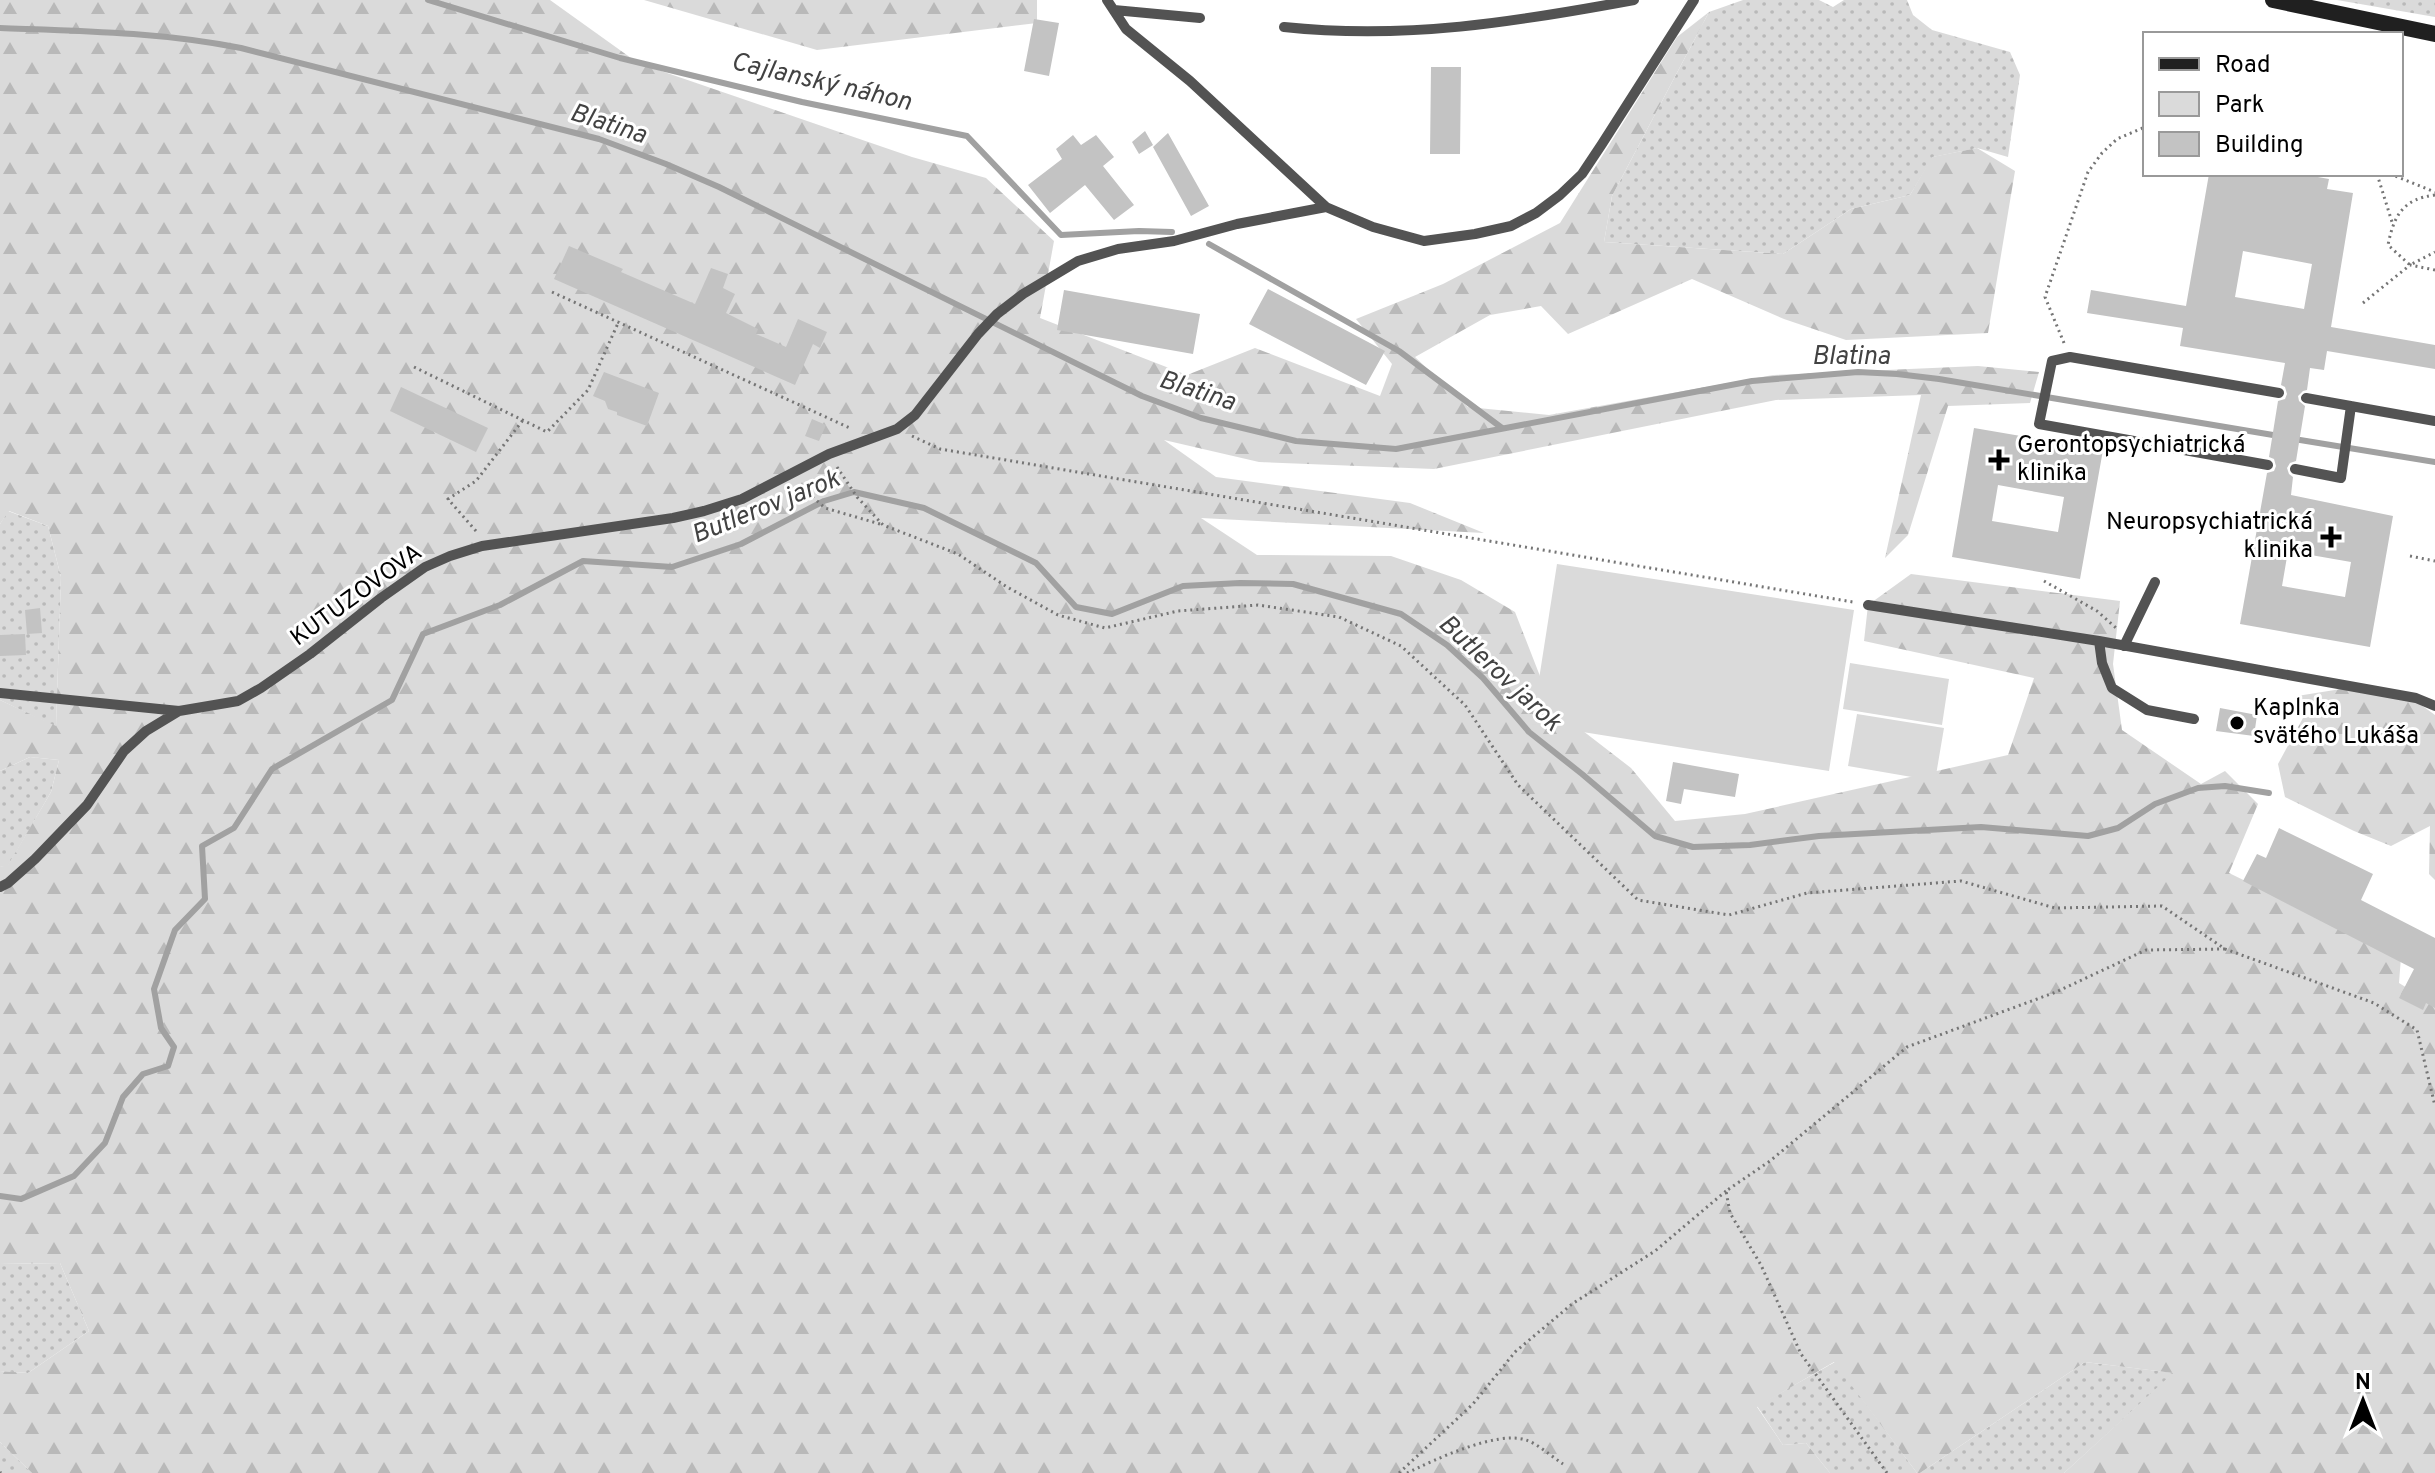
<svg xmlns="http://www.w3.org/2000/svg" width="2435" height="1473" font-family="Overpass,sans-serif">
<style>
.grass{fill:url(#grass-dots)}
.forest{fill:url(#forest-firs)}
.park{fill:#dadada}
.lines{fill:none;stroke-linecap:round;stroke-linejoin:round}
.stream{stroke:#a1a1a1;stroke-width:6}
.building{fill:#c3c3c3;fill-rule:evenodd}
.path{stroke:#757575;stroke-width:3;stroke-dasharray:2 4;stroke-linecap:butt}
.lane{stroke:#535353;stroke-width:10}
.secondary{stroke:#202020;stroke-width:16}
.poi-dot{fill:#000;stroke:#fff;stroke-width:3}
.labels{text-anchor:middle;dominant-baseline:central;stroke-width:6;stroke-linejoin:round;paint-order:stroke}
.poi-label{font-size:24px;fill:#000;stroke:#fff;text-anchor:start}
.street-label{font-size:24px;fill:#000;stroke:#fff}
.water-label{font-size:26px;font-style:italic;fill:#424242;stroke:#fff}
</style>
<defs>
<pattern id="grass-dots" width="8" height="8" patternUnits="userSpaceOnUse" patternTransform="scale(2)"><rect width="8" height="8" fill="#dadada"/><path d="M2 2h.1M6 6h.1" fill="none" stroke="#b9b9b9" stroke-width="1.8" stroke-linecap="round"/></pattern>
<pattern id="forest-firs" width="22" height="20" patternUnits="userSpaceOnUse" patternTransform="scale(2)"><rect width="22" height="20" fill="#dadada"/><path d="M5 1l3.5 6h-7zM16 11l3.5 6h-7z" fill="#b9b9b9"/></pattern>
</defs>
<rect width="100%" height="100%" fill="#fff"/>
<path class="grass" d="M1743,0H1819L1833,7L1844,0H1907L1913,15L1932,30L2010,52L2020,75L2008,157L1977,148L1933,157L1910,195L1851,209L1783,254L1604,242L1612,196L1709,12Z
M2337,0H2435V17Z
M8,511L48,526L61,577L56,727L0,700V524Z
M30,757L59,760L51,792L8,866L0,867V771Z
M60,1263L89,1331L28,1373L0,1371V1264Z
M1835,1362L1917,1473H1830L1806,1443L1783,1445L1757,1406Z
M2085,1362L2174,1373L2064,1473H1920Z
M0,1442L32,1473H0Z"/>
<path class="forest" d="M0,0H550L638,63L912,157L986,178L1054,241L1040,318L1187,375L1255,348L1380,396L1392,364L1356,319L1443,284L1560,223L1677,37L1709,12L1612,196L1604,242L1783,254L1851,209L1910,195L1932,157L1977,148L2015,171L1988,333L1846,340L1784,319L1692,279L1568,334L1541,306L1490,315L1415,357L1468,407L1549,415L1773,375L1978,366L2039,372L2030,403L1948,406L1908,535L1885,558L1921,395L1776,400L1434,469L1259,462L1164,440L1216,477L1410,503L1484,533L1201,518L1257,555L1391,556L1461,580L1515,612L1552,707L1631,768L1675,821L1745,814L2008,755L2034,678L1864,641L1868,605L1911,574L2120,601L2113,664L2122,730L2201,784L2225,771L2258,804L2229,873L2401,957L2399,983L2435,1005V1473H2064L2173,1373L2085,1362L1920,1473H1917L1834,1362L1757,1407L1783,1445L1806,1443L1830,1473H32L0,1442V1371L28,1373L89,1331L60,1263L0,1264V867L8,865L51,792L59,760L30,757L0,771V700L56,726L61,577L48,526L9,511L0,524Z
M644,0H1037V23L817,50Z
M2341,689L2406,694L2435,715V880L2429,874L2430,826L2391,846L2354,831L2285,797L2278,764L2303,718L2297,696Z"/>
<path class="park" d="M1557,564L1854,610L1829,771L1532,724Z
M1850,663L1949,679L1942,725L1843,709Z
M1857,714L1944,728L1935,781L1848,766Z"/>
<g class="lines">
<path class="stream" d="M428,0L620,58L802,102L967,136L1061,235L1139,231L1172,232
M0,28C83,31 159,32 241,48L599,139L666,164L719,187L1142,396L1201,418L1296,441L1396,449L1752,381L1858,372L1897,374L1939,379L2279,436
M1209,244L1399,351L1502,428
M2294,439L2435,462
M0,1196L21,1199L74,1176L105,1143L123,1097L143,1074L168,1066L174,1047L161,1028L154,989L175,930L205,899L202,846L234,828L272,769L392,700L423,634L500,605L583,561L672,567L741,544L824,501L854,492L924,508L1036,563L1076,607L1112,614L1183,586L1240,583L1293,584L1401,614L1447,645L1483,678L1529,732L1582,774L1655,836L1693,847L1750,845L1819,836L1981,827L2088,836L2118,828L2155,804L2198,788L2225,786L2269,793"/>
</g>
<path class="building" d="M1034,19L1059,23L1049,76L1024,71Z
M1431,67H1461L1460,154H1430Z
M1145,131L1153,145L1139,154L1132,142Z
M1168,133L1209,206L1191,216L1153,147Z
M1073,135L1081,145L1096,135L1114,157L1103,166L1134,205L1114,220L1085,185L1050,213L1028,185L1062,159L1056,149Z
M2209,174H2301L2329,179L2327,189L2353,193L2331,327L2435,345V369L2327,351L2324,370L2310,368L2307,390L2303,391L2298,396L2299,401L2305,406L2296,461L2290,463L2287,468L2289,474L2293,477L2291,495L2393,516L2370,647L2240,624L2267,473L2274,471L2276,466L2274,459L2269,457L2278,401L2285,399L2287,394L2285,387L2281,385L2285,363L2180,346L2183,328L2087,313L2091,290L2186,306ZM2243,251L2312,264L2304,309L2235,297ZM2288,551L2351,562L2345,597L2282,586Z
M569,246L623,269L621,272L695,304L711,268L728,274L723,288L735,294L726,313L758,329L756,334L786,347L798,319L827,332L820,348L813,344L795,385L554,279Z
M1268,289L1385,351L1366,385L1249,324Z
M1064,290L1200,314L1193,354L1057,330Z
M604,372L659,393L647,426L617,415V412L608,409L605,401L593,396Z
M401,387L488,428L476,452L390,411Z
M812,419L826,425L819,441L805,436Z
M1974,428L2103,450L2080,579L1952,557ZM1998,485L2064,497L2058,532L1992,521Z
M40,608L42,633L27,634L25,610Z
M25,634L26,655L0,656V635Z
M2220,708L2257,715L2254,736L2216,731Z
M1673,762L1739,774L1735,797L1684,789L1681,804L1666,801Z
M2279,828L2373,874L2361,900L2435,938V1008L2426,1003L2423,1010L2399,998L2414,969L2243,881L2257,854L2266,858Z"/>
<g class="lines">
<path class="path" d="M2377,174L2392,222
M2390,174L2435,192
M2435,195C2403,199 2394,215 2388,245L2410,265L2435,252
M552,292L852,429
M2363,303L2410,265L2435,270
M2064,343L2045,297L2088,172L2102,153L2117,139L2145,127
M414,367L547,432L588,390L619,321
M912,436L940,449L1853,602
M837,467L857,497L883,525L958,554L1007,587L1058,615L1105,628L1178,611L1258,605L1339,617L1401,646L1465,705L1518,785L1638,900L1729,915L1807,893L1961,881L2055,908L2162,906L2225,949L2374,1003L2417,1030L2435,1106
M799,485L825,508L880,524
M476,531L448,499L476,481L523,420
M2410,556L2435,561
M2044,581L2097,611L2116,628
M0,1472L1,1473
M1399,1473L1473,1404L1515,1352L1572,1304L1655,1251L1726,1191
M1407,1473C1434,1460 1497,1430 1526,1440C1538,1444 1551,1456 1563,1464
M1887,1473L1801,1354L1761,1265L1730,1213L1726,1191L1770,1161L1907,1047L2056,992L2146,950L2225,949"/>
<path class="lane" d="M1107,0L1126,29L1190,81L1326,207L1373,227L1424,241L1475,234L1511,226L1536,213L1560,195L1582,174L1602,144L1694,0
M1114,10L1200,18
M1284,27C1406,40 1515,22 1634,0
M2306,398L2435,421
M2268,465L2039,424L2052,361L2070,357L2279,393
M2295,469L2341,478L2351,406
M1868,605L2099,641L2416,698L2435,706
M2099,641L2102,663L2112,688L2147,710L2194,719
M2124,646L2155,582
M0,693L179,711
M0,887L8,883L35,859L87,805L124,751L146,731L179,711L238,701L261,688L310,654L381,598L425,567L450,556L482,546L673,518L704,511L742,499L829,454L897,429L915,415L978,334L997,314L1023,294L1078,261L1118,249L1174,241L1237,224L1326,207"/>
<path class="secondary" d="M2273,0L2435,34"/>
</g>
<g class="poi-dot">
<path d="M1995 448h8v8h8v8h-8v8h-8v-8h-8v-8h8z"/>
<path d="M2327 525h8v8h8v8h-8v8h-8v-8h-8v-8h8z"/>
<circle cx="2237" cy="723" r="8"/>
</g>
<g class="labels">
<g class="poi-label">
<text x="2017" y="446">Gerontopsychiatrická<tspan x="2017" dy="28">klinika</tspan></text>
<text x="2313" y="523" text-anchor="end">Neuropsychiatrická<tspan x="2313" dy="28">klinika</tspan></text>
<text x="2253" y="709">Kaplnka<tspan x="2253" dy="28">svätého Lukáša</tspan></text>
</g>
<g class="street-label">
<text transform="translate(357 596) rotate(-36)">KUTUZOVOVA</text>
</g>
<g class="water-label">
<text transform="translate(821 83) rotate(13)">Cajlanský náhon</text>
<text transform="translate(608 125) rotate(18)">Blatina</text>
<text x="1851" y="357">Blatina</text>
<text transform="translate(1197 392) rotate(18)">Blatina</text>
<text transform="translate(766 508) rotate(-22)">Butlerov jarok</text>
<text transform="translate(1499 674) rotate(43)">Butlerov jarok</text>
</g>
</g>
<rect x="2143" y="32" width="260" height="144" fill="#ffffff" stroke="#999999" stroke-width="2"/>
<rect x="2159" y="58" width="40" height="12" fill="#202020" stroke="#999999" stroke-width="2"/>
<text x="2215" y="72" font-size="24" fill="#000000">Road</text>
<rect x="2159" y="92" width="40" height="24" fill="#dadada" stroke="#999999" stroke-width="2"/>
<text x="2215" y="112" font-size="24" fill="#000000">Park</text>
<rect x="2159" y="132" width="40" height="24" fill="#c3c3c3" stroke="#999999" stroke-width="2"/>
<text x="2215" y="152" font-size="24" fill="#000000">Building</text>
<g transform="translate(2363 1401)" stroke="#ffffff" stroke-width="6" paint-order="stroke">
<path d="M0-6L14 30L0 20L-14 30Z" fill="#000000"/>
<text y="-12" font-size="22" font-weight="bold" text-anchor="middle" fill="#000000">N</text>
</g>
</svg>
